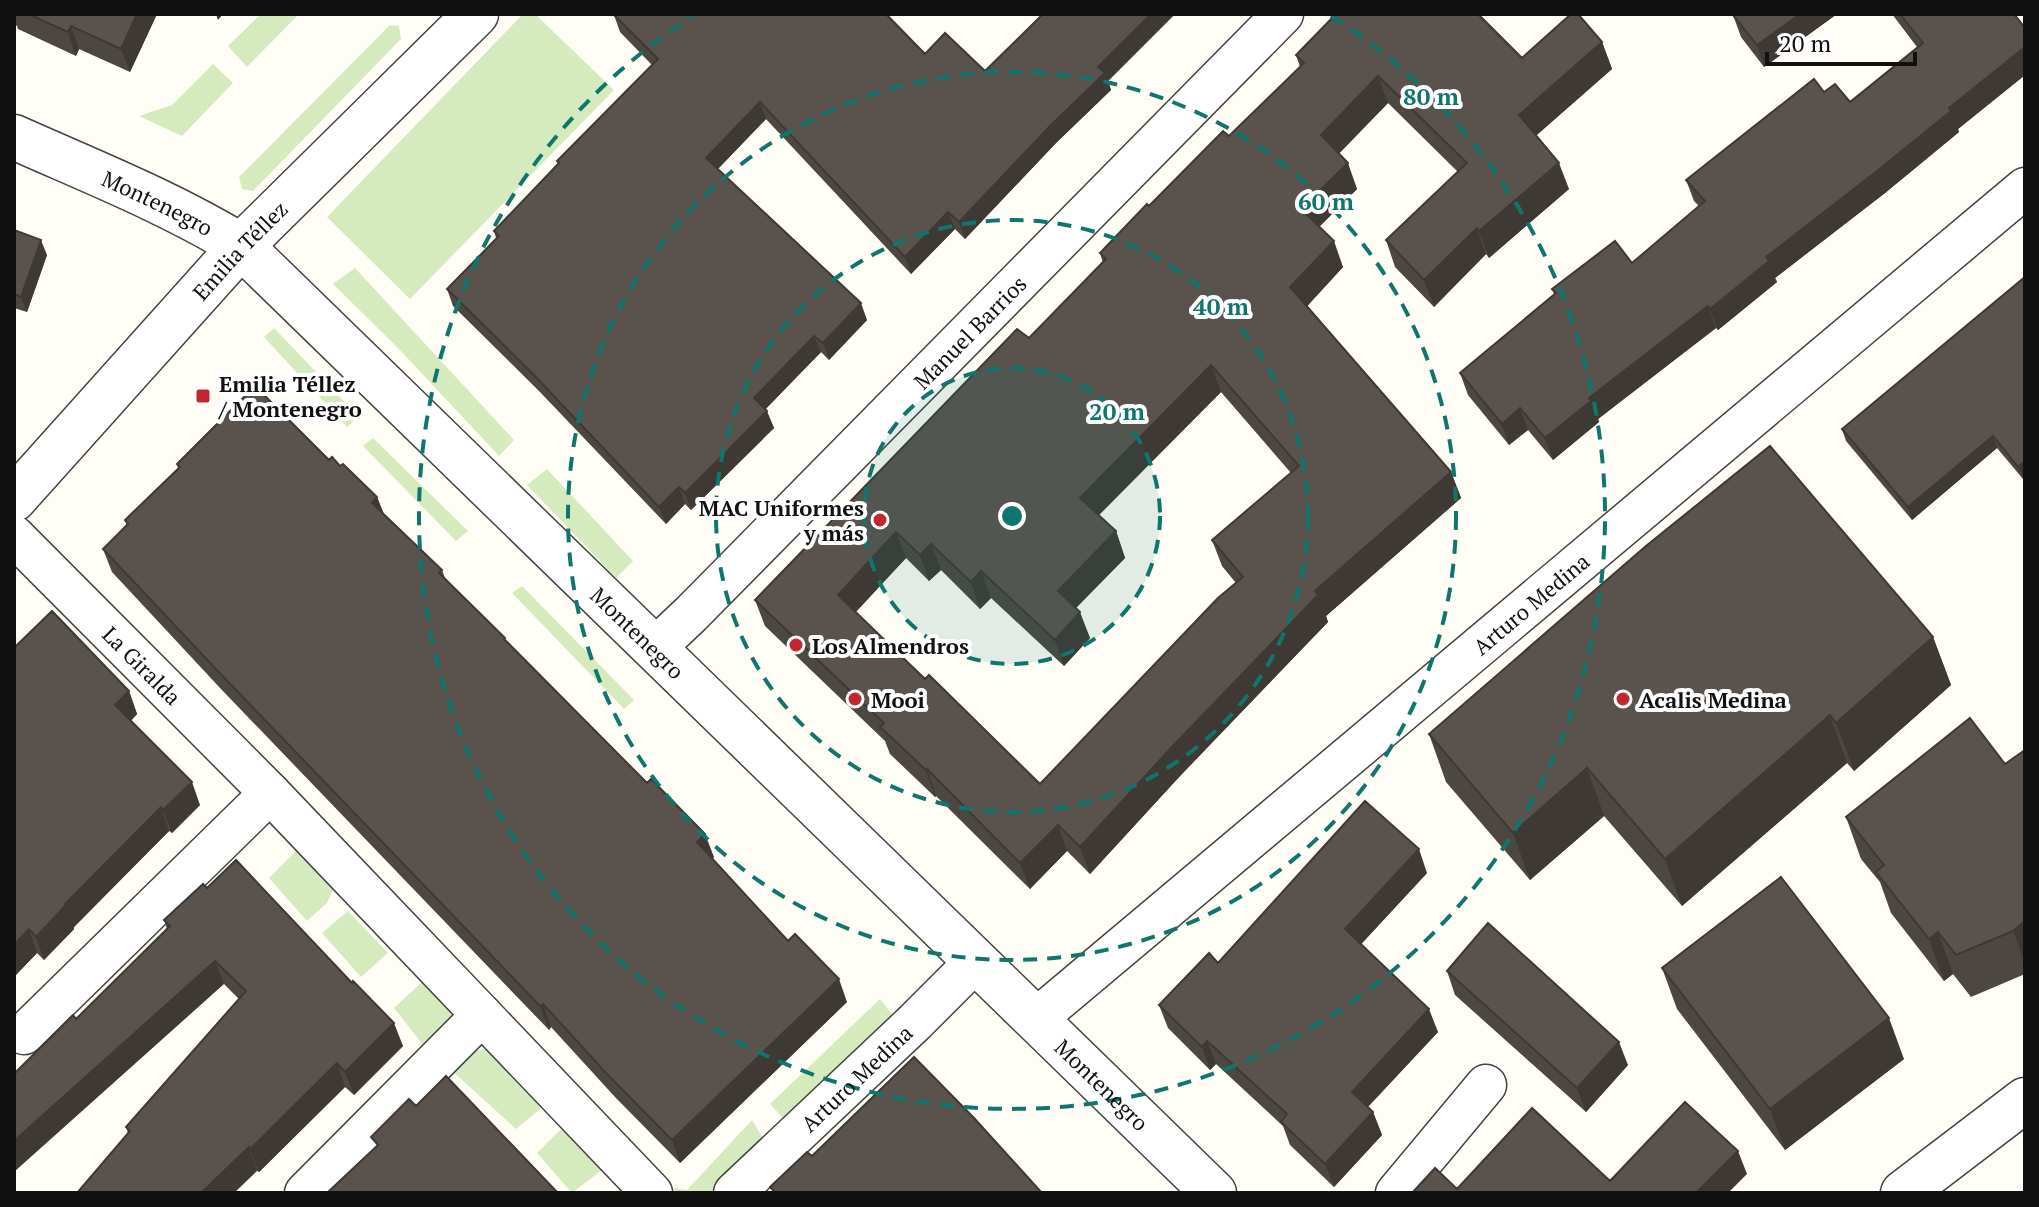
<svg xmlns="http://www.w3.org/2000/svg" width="2039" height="1207" font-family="'PT Serif',serif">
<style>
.green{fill:#d5ebbd}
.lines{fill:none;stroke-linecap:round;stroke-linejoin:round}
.minor-casing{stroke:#444;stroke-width:43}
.tertiary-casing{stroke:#444;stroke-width:47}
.minor{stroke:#fff;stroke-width:40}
.tertiary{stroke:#fff;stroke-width:44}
.wall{fill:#4d4742;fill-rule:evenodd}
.shaded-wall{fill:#3f3936}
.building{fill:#5a524d;stroke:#3f3936;stroke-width:2;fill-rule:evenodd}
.ring{fill:none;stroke:#0f766e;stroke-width:4;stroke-dasharray:14 10}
.poi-dot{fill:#c4262e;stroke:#fff;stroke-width:3}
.labels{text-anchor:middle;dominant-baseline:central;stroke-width:8;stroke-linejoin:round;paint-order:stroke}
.street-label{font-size:22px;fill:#111;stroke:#fff}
.poi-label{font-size:22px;font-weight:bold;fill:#111;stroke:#fff;text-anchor:start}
.centre{fill:#0f766e;stroke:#fff;stroke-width:4}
.ring-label{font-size:24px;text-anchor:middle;font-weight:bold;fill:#0f766e;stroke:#fff;stroke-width:8;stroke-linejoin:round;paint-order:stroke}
</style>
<rect width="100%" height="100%" fill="#fffdf5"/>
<path class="green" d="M261,14H299L247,67L228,46Z
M523,14H535L614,90L410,299L327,217Z
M390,25L399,26L401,39L253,191L242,189L239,177Z
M213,64L233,83L182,136L139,116L172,105Z
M355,268L514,440L499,456L398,348L333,284Z
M274,328L359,417L347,427L264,337Z
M373,438L468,531L456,541L363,446Z
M547,469L633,561L616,578L527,485Z
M522,586L634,700L624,709L512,593Z
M298,849L333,890L327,903L307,921L269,878Z
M348,911L388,953L361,977L322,933Z
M423,981L455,1016L427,1050L394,1008Z
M880,999L893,1016L784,1119L770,1104Z
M484,1049L492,1051L545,1105L516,1129L450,1069L471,1051Z
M752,1120L764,1140L710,1193H677L673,1188L687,1190Z
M563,1127L602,1170L572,1193L537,1153Z"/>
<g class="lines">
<g class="minor-casing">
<g id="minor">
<path id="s1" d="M14,536L270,793L652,1193"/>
<path id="s2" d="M655,648L691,614L1283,14"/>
<path id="s3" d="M1036,1019L2025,188"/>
<path d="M24,1034L270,793"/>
<path d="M305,1193L482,1015"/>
<path id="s4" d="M734,1193L915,1022L976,961"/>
<path d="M1396,1193L1486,1085"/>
</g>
</g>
<g class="tertiary-casing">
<g id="tertiary">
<path id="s5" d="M14,137C90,171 169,202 241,246L1214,1193"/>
<path id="s6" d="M14,499L241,246L476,14"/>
<path d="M1903,1193L2025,1100"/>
</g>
</g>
<use href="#minor" class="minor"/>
<use href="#tertiary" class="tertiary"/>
</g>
<path class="wall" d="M14,14H157L130,72L79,49L76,56L18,29L17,26L14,24Z
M1043,14H1175L1108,81L1111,90L1056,143L965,239L955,229L911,274L766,119L718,169L867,320L829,360L821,352L765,409L774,428L691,510L685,504L666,524L539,391L453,306L447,289L496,238L494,231L558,164L557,161L652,65L620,32L614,15L925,54L985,71Z
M1735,14H1837L1764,67L1741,37L1733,15Z
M1892,14H2014L2025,28V75L1958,129L1959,132L1885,193L1775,278L1777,282L1718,330L1716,328L1598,419L1599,422L1553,460L1528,430L1509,445L1468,395L1460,373L1554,294L1552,289L1632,263L1699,206L1694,201L1686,180L1824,92L1850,102L1917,47Z
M1602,42L1612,69L1536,135L1569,189L1489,258L1486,254L1434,307L1395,267L1386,240L1458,172L1388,103L1339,153L1357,189L1319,227L1343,267L1307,306L1451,472L1461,498L1326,616L1328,622L1180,776L1090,874L1067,851L1030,889L936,796L935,797L890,754L885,741L765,626L755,600L1029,338L1103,263L1100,253L1149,206L1229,136L1300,67L1296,55L1522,58ZM1221,392L1291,473L1212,540L1222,566L1236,583L1040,784L925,679L856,612L906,558L929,581L941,570L980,609L991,598L1064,666L1090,638L1076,608L1125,558L1116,531L1099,515Z
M14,230L47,255L27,312L14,308Z
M2025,277L2023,479L1997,448L1912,520L1846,441L1842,429Z
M329,460L340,466L377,497L384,514L442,570L445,578L714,857L712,859L847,1002L680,1163L615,1097L551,1027L549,1030L221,689L112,572L103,549L127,526L125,520L178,468L177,464Z
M1933,637L1951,685L1854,771L1847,763L1682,906L1604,816L1530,880L1446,782L1429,734Z
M14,648L129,691L137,714L131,721L200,805L172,833L169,831L74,927V929L44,960L37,953L14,977Z
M2025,750V974L1971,997L1953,974L1944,981L1891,913L1880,882L1861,859L1846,817L2005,764Z
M1427,873L1361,944L1438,1032L1368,1107L1373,1112L1382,1135L1334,1187L1290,1145L1283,1126L1216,1064L1210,1070L1168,1028L1159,1005L1218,963Z
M164,920L403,1046L354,1095L345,1087L259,1172L257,1171L128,1133L126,1127L239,999L224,984L76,1019L167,929Z
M1662,968L1904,1059L1785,1150L1677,1009Z
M1447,971L1628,1065L1586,1112L1455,995Z"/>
<path class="shaded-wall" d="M137,14H157L130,72L121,49Z
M216,14H223L218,20Z
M1151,14H1175L1108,81L1111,90L1056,143L965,239L959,222L1098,67Z
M1800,14H1837L1764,67L1757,45Z
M71,26L79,49L76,56L68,32Z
M1602,42L1612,69L1529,142L1519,115Z
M2025,47V75L1958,129L1959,132L1885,193L1775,278L1777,282L1718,330L1710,309L1766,257Z
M1378,76L1388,103L1331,162L1321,135Z
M760,102L766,119L712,175L706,158Z
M1348,163L1357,189L1311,235L1301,209Z
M1559,163L1569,189L1489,258L1479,231Z
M948,212L955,229L911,274L905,257Z
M1477,228L1486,254L1434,307L1424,280Z
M41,240L47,255L27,312L21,297Z
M1334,241L1343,267L1300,314L1290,287Z
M861,303L867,320L829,360L823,343Z
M1708,306L1716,328L1598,419L1599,422L1553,460L1545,438L1589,398Z
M814,336L821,352L760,415L754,398Z
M1211,365L1221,392L1090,524L1080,498Z
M1520,408L1528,430L1509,445L1502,424Z
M767,411L774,428L691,510L685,493Z
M1993,436L1997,448L1912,520L1908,507Z
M2025,461V477L2023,479L2018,467Z
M1451,472L1461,498L1326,616L1328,622L1180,776L1090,874L1080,847L1315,591Z
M679,487L685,504L666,524L659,507Z
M377,497L386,521L372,503Z
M1116,531L1125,558L1067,617L1058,591Z
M896,532L906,558L847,621L838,595Z
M931,544L941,570L929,581L920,555Z
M981,571L991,598L980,609L971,582Z
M1080,612L1090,638L1064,666L1055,640Z
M1933,637L1951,685L1854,771L1836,723Z
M129,691L137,714L123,728L115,705Z
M1830,715L1847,763L1682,906L1665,859Z
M1587,768L1604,816L1530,880L1513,833Z
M927,769L936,796L935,797L926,770Z
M192,782L200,805L172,833L163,810Z
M161,807L169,831L74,927V929L44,960L36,937L65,904Z
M1058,825L1067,851L1030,889L1020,863Z
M705,834L714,857L705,865L697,842Z
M1419,849L1427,873L1353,953L1345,929Z
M2025,921V963L2013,931Z
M29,929L37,953L14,977V945Z
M1938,932L1953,974L1944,981L1929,939Z
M215,961L224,984L14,1172V1141Z
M839,979L847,1002L680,1163L672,1140Z
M543,1004L551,1027L549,1030L540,1006Z
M1429,1009L1438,1032L1360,1115L1352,1092Z
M1889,1018L1904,1059L1785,1150L1770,1109Z
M394,1023L403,1046L354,1095L345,1072Z
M1207,1041L1216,1064L1210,1070L1202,1047Z
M1619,1042L1628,1065L1586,1112L1577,1088Z
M337,1063L345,1087L259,1172L250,1149Z
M1373,1112L1382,1135L1334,1187L1325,1164Z
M249,1147L257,1171L234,1193H201Z
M1738,1151L1747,1174L1728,1193H1696Z"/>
<path class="building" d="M28,14H137L121,49L71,26L68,32Z
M615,14H886L925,54L945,33L985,71L1043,14H1151L1098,67L1105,73L1050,126L959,222L948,212L905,257L760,102L706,158L861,303L823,343L814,336L754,398L767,411L685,493L679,487L659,507L533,374L447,289L499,236L494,231L559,163L557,161L658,59L614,15Z
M1336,14H1478L1522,58L1571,14H1578L1602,42L1519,115L1559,163L1479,231L1477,228L1424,280L1386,240L1467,163L1378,76L1321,135L1348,163L1301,209L1334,241L1290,287L1451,472L1315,591L1318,595L1170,749L1080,847L1058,825L1020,863L927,769L926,770L880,727L884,723L755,600L1017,329L1029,338L1106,259L1100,253L1147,204L1149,206L1223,131L1229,136L1304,63L1296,55ZM1211,365L1299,466L1212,540L1243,577L1218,598L1040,784L929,675L925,679L838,595L896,532L920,555L931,544L971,582L981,571L1055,640L1080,612L1058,591L1116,531L1080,498Z
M1735,14H1800L1757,45L1733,15Z
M1900,14H2014L2025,28V47L1949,108L1951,111L1877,171L1766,257L1769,261L1710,309L1708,306L1589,398L1591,401L1545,438L1520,408L1502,424L1460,373L1556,293L1552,289L1615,241L1632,263L1705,201L1686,180L1814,79L1824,92L1835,84L1850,102L1923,43Z
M14,230L41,240L21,297L14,294Z
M2025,277V461L2018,467L1993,436L1908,507L1842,429Z
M255,386L329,460L332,457L340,466L343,464L377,497L372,503L442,570L439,573L505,638L504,639L647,783L651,779L705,834L697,842L788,941L795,934L839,979L672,1140L607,1074L543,1004L540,1006L213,666L103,549L128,524L125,520L180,467L177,464Z
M1770,446L1933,637L1836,723L1830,715L1665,859L1587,768L1513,833L1429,734L1646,546Z
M52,611L129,691L115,705L192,782L163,810L161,807L65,904L66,905L36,937L29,929L14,945V648Z
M1970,718L2005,764L2025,750V921L2013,931L1956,955L1938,932L1929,939L1876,872L1884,865L1846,817Z
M1365,801L1419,849L1345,929L1429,1009L1352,1092L1373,1112L1325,1164L1281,1122L1287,1114L1207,1041L1202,1047L1159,1005L1209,953L1218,963Z
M236,860L352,983L353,981L394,1023L345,1072L337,1063L250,1149L249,1147L201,1193H77L130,1131L126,1127L246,991L215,961L14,1141V1074L73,1015L76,1019L170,926L164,920L203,884L207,888Z
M1781,877L1889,1018L1770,1109L1662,968Z
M1488,923L1619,1042L1577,1088L1447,971Z
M914,1057L974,1118L1042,1193H771L774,1191L770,1187L807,1152L812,1156Z
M446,1076L558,1193H327L378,1145L371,1137L409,1099L416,1106Z
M1685,1102L1738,1151L1696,1193H1412L1435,1168L1457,1189L1532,1108L1610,1181Z"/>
<circle cx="1012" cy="516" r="148" fill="#0f766e" fill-opacity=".12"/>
<g class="ring">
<circle cx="1012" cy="516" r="148"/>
<circle cx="1012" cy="516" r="296"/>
<circle cx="1012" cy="516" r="444"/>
<path d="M1331 16A593 593 0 1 1 693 16"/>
</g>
<g class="poi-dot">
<rect x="195" y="388" width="16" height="16" rx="4"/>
<circle cx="880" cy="520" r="8"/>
<circle cx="796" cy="645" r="8"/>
<circle cx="855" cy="699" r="8"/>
<circle cx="1623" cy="699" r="8"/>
</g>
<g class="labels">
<g class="street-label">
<text stroke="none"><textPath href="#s5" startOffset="158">Montenegro</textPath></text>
<text stroke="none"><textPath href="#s6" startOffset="336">Emilia Téllez</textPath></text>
<text stroke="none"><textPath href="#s2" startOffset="446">Manuel Barrios</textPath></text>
<text stroke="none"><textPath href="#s3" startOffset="646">Arturo Medina</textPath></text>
<text stroke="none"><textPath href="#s5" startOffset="806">Montenegro</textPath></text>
<text stroke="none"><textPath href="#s1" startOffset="182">La Giralda</textPath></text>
<text stroke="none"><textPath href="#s4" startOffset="168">Arturo Medina</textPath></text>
<text stroke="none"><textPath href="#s5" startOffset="1454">Montenegro</textPath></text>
</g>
<g class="poi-label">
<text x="219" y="383">Emilia Téllez<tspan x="219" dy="25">/ Montenegro</tspan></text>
<text x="864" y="507" text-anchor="end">MAC Uniformes<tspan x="864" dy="25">y más</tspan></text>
<text x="812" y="645">Los Almendros</text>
<text x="871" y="699">Mooi</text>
<text x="1639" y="699">Acalis Medina</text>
</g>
</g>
<circle cx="1012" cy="516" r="12" class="centre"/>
<g class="ring-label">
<text x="1431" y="105">80 m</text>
<text x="1326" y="210">60 m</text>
<text x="1221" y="315">40 m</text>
<text x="1117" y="420">20 m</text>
</g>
<rect width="2039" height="1207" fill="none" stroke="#111111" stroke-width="32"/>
<path d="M1767 52v12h148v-12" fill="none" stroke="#111111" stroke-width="4"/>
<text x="1779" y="52" font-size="24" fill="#111111" stroke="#ffffff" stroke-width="6" paint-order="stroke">20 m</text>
</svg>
